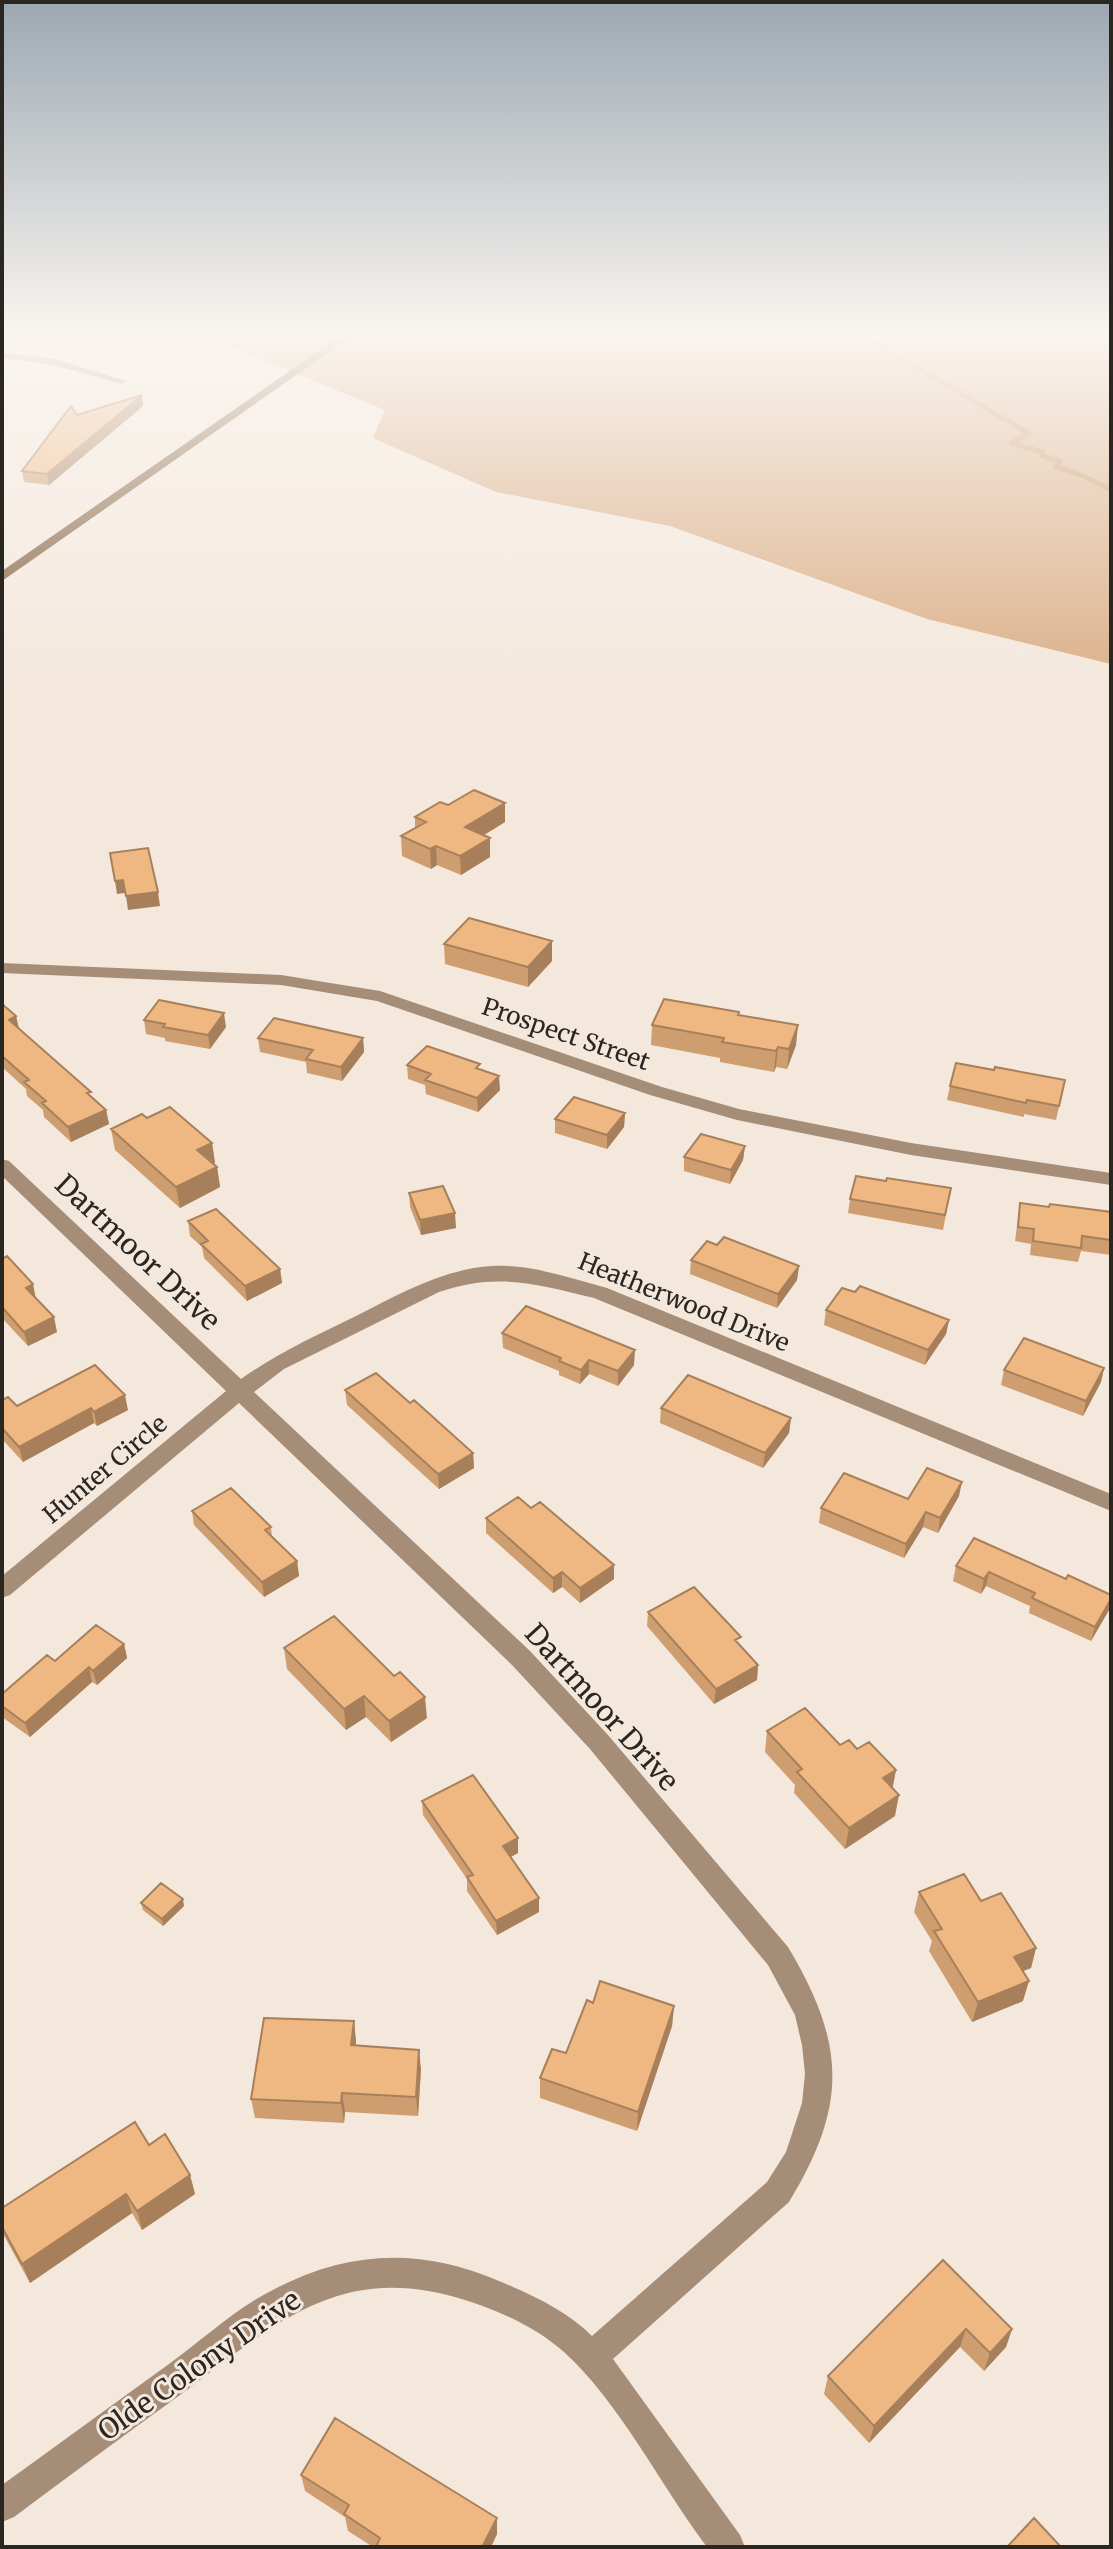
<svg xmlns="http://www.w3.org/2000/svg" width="1113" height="2549" font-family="Merriweather,serif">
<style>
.green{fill:#daaf88}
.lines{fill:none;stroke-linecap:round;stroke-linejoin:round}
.stream{stroke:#cb9561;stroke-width:5}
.street{fill:#a58d77;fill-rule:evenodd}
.secondary{fill:#826040;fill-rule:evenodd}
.wall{fill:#ce9d70}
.shaded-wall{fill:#a7805b}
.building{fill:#efb782;stroke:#a7805b;stroke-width:2}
.labels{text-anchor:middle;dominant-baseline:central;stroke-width:6;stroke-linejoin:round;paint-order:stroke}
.street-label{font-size:24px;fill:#2a2622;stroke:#f4e8dd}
.near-street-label{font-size:28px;fill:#2a2622;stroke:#f4e8dd}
</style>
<rect width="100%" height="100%" fill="#f4e8dd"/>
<path class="green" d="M205,336H1111V664L927,619L670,526L496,492L373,438L385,410Z"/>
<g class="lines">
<path class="stream" d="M863,336L1028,433L1011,443L1043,452L1042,456L1060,461L1056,467C1076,471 1092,481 1111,489"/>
<path class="street" d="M2,352L55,359L126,381L121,384L54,365L2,358Z
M2,963L281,975L380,991L662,1087L739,1109L911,1143L1111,1173V1185L911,1155L737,1120L650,1095L377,1001L281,985L2,973Z
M2,1159L9,1161L241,1379C276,1354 315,1336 354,1317C398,1295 442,1269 492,1266C531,1264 570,1278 607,1288L1111,1494V1511L594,1298C537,1284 497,1272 439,1292L284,1369L254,1392L530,1651L608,1735L788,1947C846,2044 848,2105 789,2202L613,2359L740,2535L745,2547H707C660,2485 621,2404 564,2352C537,2328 502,2312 468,2301C340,2259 276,2324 180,2395C124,2435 69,2476 14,2517L2,2522V2485C58,2445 113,2404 169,2364C201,2341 232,2312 267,2293C344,2251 417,2246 499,2281C532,2295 566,2310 592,2336L767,2182L786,2152L802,2103L805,2074L802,2045L795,2015L768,1965L590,1749L512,1665L239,1403L10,1595L2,1598V1576L226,1391L2,1176Z"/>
<path class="secondary" d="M340,336H352L2,581V571Z"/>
</g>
<path class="wall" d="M2,336H51V338L2,341Z
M142,395L143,406L49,485L24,482L22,471L77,415Z
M505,803V822L484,835L490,838V857L461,875L437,865L431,869L402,856L401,836L415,828V817L448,805Z
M552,941V961L528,987L445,964L444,944Z
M2,1004L16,1016L19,1028L106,1110L109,1124L71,1142L44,1117L43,1110L27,1096L26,1089L2,1067Z
M738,1015L796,1045L787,1069L776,1067L774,1072L720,1062V1058L651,1045L652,1025Z
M144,1020L226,1027L210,1049L165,1041V1038L146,1034Z
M258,1038H363L364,1052L342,1081L307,1073L306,1062L260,1052Z
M407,1065L480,1069L500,1090L478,1112L426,1094L425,1085L408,1079Z
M994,1070L1065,1080L1056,1120L1024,1114V1117L947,1100L950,1086Z
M625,1113L624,1127L607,1149L555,1133V1119Z
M147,1118L212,1143L215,1163L214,1164L217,1167L220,1187L180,1208L115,1150L111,1129Z
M745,1146L743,1160L730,1184L684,1171V1157Z
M886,1181L951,1188L943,1230L848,1213L850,1199Z
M409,1193L456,1228L421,1235L410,1207Z
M1020,1203L1049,1207L1111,1212V1255L1081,1251L1078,1262L1030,1255L1031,1244L1015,1241Z
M188,1221L280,1269L282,1283L247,1301L204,1258L202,1247L190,1236Z
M717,1245L799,1266L797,1280L777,1308L690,1274L691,1260Z
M2,1259L36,1299L57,1332L28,1346L2,1318Z
M855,1292L949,1320L946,1334L925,1365L824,1325L826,1310Z
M502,1333L634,1365L618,1386L589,1374L580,1384L559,1375V1371L503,1348Z
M1104,1368L1101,1382L1083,1416L1001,1385L1004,1370Z
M345,1390L410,1403L473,1453L474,1468L439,1489L347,1405Z
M2,1400L17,1406L128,1410L97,1426L94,1423L23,1462L2,1439Z
M661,1408L791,1418L789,1433L763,1468L660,1423Z
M959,1496L938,1533L923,1527L904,1558L819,1523L821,1508L908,1499Z
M531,1508L614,1565V1579L580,1603L562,1587L553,1593L486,1533V1518Z
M192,1511L271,1527L272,1537L297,1561L299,1576L264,1597L194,1525Z
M956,1566L1066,1579L1111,1595V1601L1109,1610L1091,1641L1029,1613L1030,1606L986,1586L981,1594L953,1581Z
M648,1612L740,1646L758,1665L757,1680L714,1704L647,1626Z
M124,1644L127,1658L97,1685L92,1682L30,1737L2,1717V1694L55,1661Z
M284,1648L427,1718L391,1742L366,1717L346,1730L287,1669Z
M767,1731L857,1749L896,1770L892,1788L895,1816L845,1849L794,1793L795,1785L765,1752Z
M422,1801L518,1853L511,1857L539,1912L497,1935L467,1891V1879L423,1815Z
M919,1892L981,1901L1036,1948L1031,1968L1023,1971V2001L972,2022L929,1951L932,1941L914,1912Z
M141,1903L184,1906L163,1926L143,1910Z
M674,2006L672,2026L637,2131L540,2098V2078L566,2053Z
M354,2021L356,2045L421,2069L418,2116L345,2112L344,2123L255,2118L251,2099Z
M149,2145L190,2175L195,2194L142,2230L132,2213L30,2283L2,2232V2208Z
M943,2260L1012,2329L1006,2347L984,2371L960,2347L869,2443L824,2394L828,2376Z
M301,2475L497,2534L491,2547H373L348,2531L345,2517L305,2491Z"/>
<path class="shaded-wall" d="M142,395L143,406L49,485L47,474Z
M505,803V822L466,846L465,827Z
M490,838V857L461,875L460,856Z
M436,846L437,865L431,869L430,849Z
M123,880L125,893L117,894L115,881Z
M158,892L160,906L128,910L126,896Z
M552,941V961L528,987V967Z
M224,1013L226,1027L210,1049L208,1035Z
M16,1016L19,1030L9,1020Z
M798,1025L796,1045L787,1069L789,1049Z
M363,1038L364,1052L342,1081L341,1067Z
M778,1047L776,1067L774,1072L776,1051Z
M499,1076L500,1090L478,1112L477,1098Z
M106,1110L109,1124L71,1142L68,1127Z
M625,1113L624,1127L607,1149V1135Z
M212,1143L215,1163L200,1170L197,1150Z
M745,1146L743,1160L730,1184L731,1170Z
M217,1167L220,1187L180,1208L176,1187Z
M455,1213L456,1228L421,1235L420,1220Z
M799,1266L797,1280L777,1308L778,1294Z
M280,1269L282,1283L247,1301L245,1286Z
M33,1284L36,1299L26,1288Z
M54,1317L57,1332L28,1346L24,1332Z
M949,1320L946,1334L925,1365L928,1350Z
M635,1350L634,1365L618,1386V1371Z
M589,1360V1374L580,1384L581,1370Z
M1104,1368L1101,1382L1083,1416L1086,1401Z
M125,1395L128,1410L97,1426L94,1412Z
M91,1408L94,1423L23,1462L19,1447Z
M791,1418L789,1433L763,1468L765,1453Z
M473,1453L474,1468L439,1489L438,1474Z
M962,1482L959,1496L938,1533L940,1518Z
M926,1512L923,1527L904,1558L906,1544Z
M297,1561L299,1576L264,1597L262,1582Z
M614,1565V1579L580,1603V1588Z
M562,1572V1587L553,1593V1578Z
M989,1572L986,1586L981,1594L984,1579Z
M1111,1599L1109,1610L1091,1641L1095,1627Z
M124,1644L127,1658L97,1685L93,1671Z
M758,1665L757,1680L714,1704L716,1689Z
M89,1667L92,1682L30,1737L25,1723Z
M364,1696L366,1717L346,1730L344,1709Z
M425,1697L427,1718L391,1742L389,1721Z
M896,1770L892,1791L883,1778Z
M899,1795L895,1816L845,1849L849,1828Z
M518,1838V1853L504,1860L503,1846Z
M539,1898V1912L497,1935L496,1921Z
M183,1899L184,1906L163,1926L162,1919Z
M1036,1948L1031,1968L1008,1977L1014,1957Z
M1029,1981L1023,2001L972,2022L978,2002Z
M674,2006L672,2026L637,2131L638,2112Z
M354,2021L356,2041L354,2064L351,2045Z
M419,2050L421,2069L418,2116L416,2097Z
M342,2093L345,2112L344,2123L341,2103Z
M190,2175L195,2194L142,2230L137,2211Z
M126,2194L132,2213L30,2283L22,2264Z
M966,2329L960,2347L869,2443L874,2426Z
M1012,2329L1006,2347L984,2371L990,2353Z
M497,2518V2534L491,2547H482Z"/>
<path class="building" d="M142,395L47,474L22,471L71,406L77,415Z
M474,790L505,803L465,827L490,838L460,856L436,846L430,849L401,836L426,822L415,817L440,802L448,805Z
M148,848L158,892L126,896L123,880L115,881L110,853Z
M469,918L552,941L528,967L444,944Z
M664,999L739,1012L738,1015L798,1025L789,1049L778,1047L776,1051L722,1042L724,1038L652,1025Z
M159,1000L224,1013L208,1035L163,1027L165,1024L144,1020Z
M2,1004L16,1016L9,1020L91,1092L87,1093L106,1110L68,1127L42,1103L46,1101L24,1082L29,1080L2,1056Z
M274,1018L363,1038L341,1067L306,1059L313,1050L258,1038Z
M427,1046L480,1064L476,1068L499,1076L477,1098L425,1080L431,1074L407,1065Z
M956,1063L994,1070L995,1067L1065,1080L1059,1106L1027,1100L1026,1103L950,1086Z
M574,1097L625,1113L607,1135L555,1119Z
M170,1107L212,1143L197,1150L217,1167L176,1187L111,1129L142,1114L147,1118Z
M701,1134L745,1146L731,1170L684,1157Z
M856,1176L886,1181L887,1178L951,1188L945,1215L850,1199Z
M443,1186L455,1213L420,1220L409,1193Z
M1020,1203L1049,1207L1050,1204L1111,1212V1240L1082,1236L1081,1248L1033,1241L1034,1229L1018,1227Z
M216,1209L280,1269L245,1286L201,1244L208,1241L188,1221Z
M724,1237L799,1266L778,1294L691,1260L707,1241L717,1245Z
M7,1256L33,1284L26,1288L54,1317L24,1332L2,1307V1259Z
M860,1286L949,1320L928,1350L826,1310L842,1288L855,1292Z
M526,1306L635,1350L618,1371L589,1360L581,1370L559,1361L561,1358L502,1333Z
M1024,1338L1104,1368L1086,1401L1004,1370Z
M95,1365L125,1395L94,1412L91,1408L19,1447L2,1428V1400L8,1397L17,1406Z
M376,1373L410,1403L414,1400L473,1453L438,1474L345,1390Z
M688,1375L791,1418L765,1453L661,1408Z
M927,1468L962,1482L940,1518L926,1512L906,1544L821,1508L844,1473L908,1499Z
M231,1488L271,1527L265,1530L297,1561L262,1582L192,1511Z
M518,1497L531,1508L540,1502L614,1565L580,1588L562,1572L553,1578L486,1518Z
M974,1538L1066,1579L1068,1575L1111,1595V1599L1095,1627L1032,1598L1035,1593L989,1572L984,1579L956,1566Z
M694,1587L741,1637L735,1640L758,1665L716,1689L648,1612Z
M334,1616L394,1676L400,1672L425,1697L389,1721L364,1696L344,1709L284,1648Z
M96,1625L124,1644L93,1671L89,1667L25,1723L2,1706V1694L47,1655L55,1661Z
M805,1708L840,1745L849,1740L857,1749L869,1742L896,1770L883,1778L899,1795L849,1828L797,1772L802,1769L767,1731Z
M473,1775L518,1838L503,1846L539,1898L496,1921L467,1877L473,1875L422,1801Z
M964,1874L981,1901L1001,1893L1036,1948L1014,1957L1029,1981L978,2002L934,1931L942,1929L919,1892Z
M161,1883L183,1899L162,1919L141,1903Z
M600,1981L674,2006L638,2112L540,2078L552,2049L566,2053L587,2000L593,2003Z
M264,2018L354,2021L351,2045L419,2050L416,2097L342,2093L341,2103L251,2099Z
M135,2122L149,2145L165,2134L190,2175L137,2211L126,2194L22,2264L2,2227V2208Z
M943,2260L1012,2329L990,2353L966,2329L874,2426L828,2376Z
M335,2418L497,2518L482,2547H376L380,2538L344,2514L349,2505L301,2475Z
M1034,2518L1061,2547H1007Z"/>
<linearGradient id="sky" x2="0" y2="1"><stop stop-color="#9ca8b2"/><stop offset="0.48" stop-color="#faf5f0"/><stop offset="1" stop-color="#faf5f0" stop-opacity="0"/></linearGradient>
<rect width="1113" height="693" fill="url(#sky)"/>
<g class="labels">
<g class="street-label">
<text transform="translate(566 1034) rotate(19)">Prospect Street</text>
<text transform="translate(684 1302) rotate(22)">Heatherwood Drive</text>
<text transform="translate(105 1469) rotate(-40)">Hunter Circle</text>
</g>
<g class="near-street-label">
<text transform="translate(138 1252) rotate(43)">Dartmoor Drive</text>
<text transform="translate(602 1707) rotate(48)">Dartmoor Drive</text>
<text transform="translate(199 2365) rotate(-35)">Olde Colony Drive</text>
</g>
</g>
<rect width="1113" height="2549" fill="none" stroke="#2a2622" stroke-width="8"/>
</svg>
